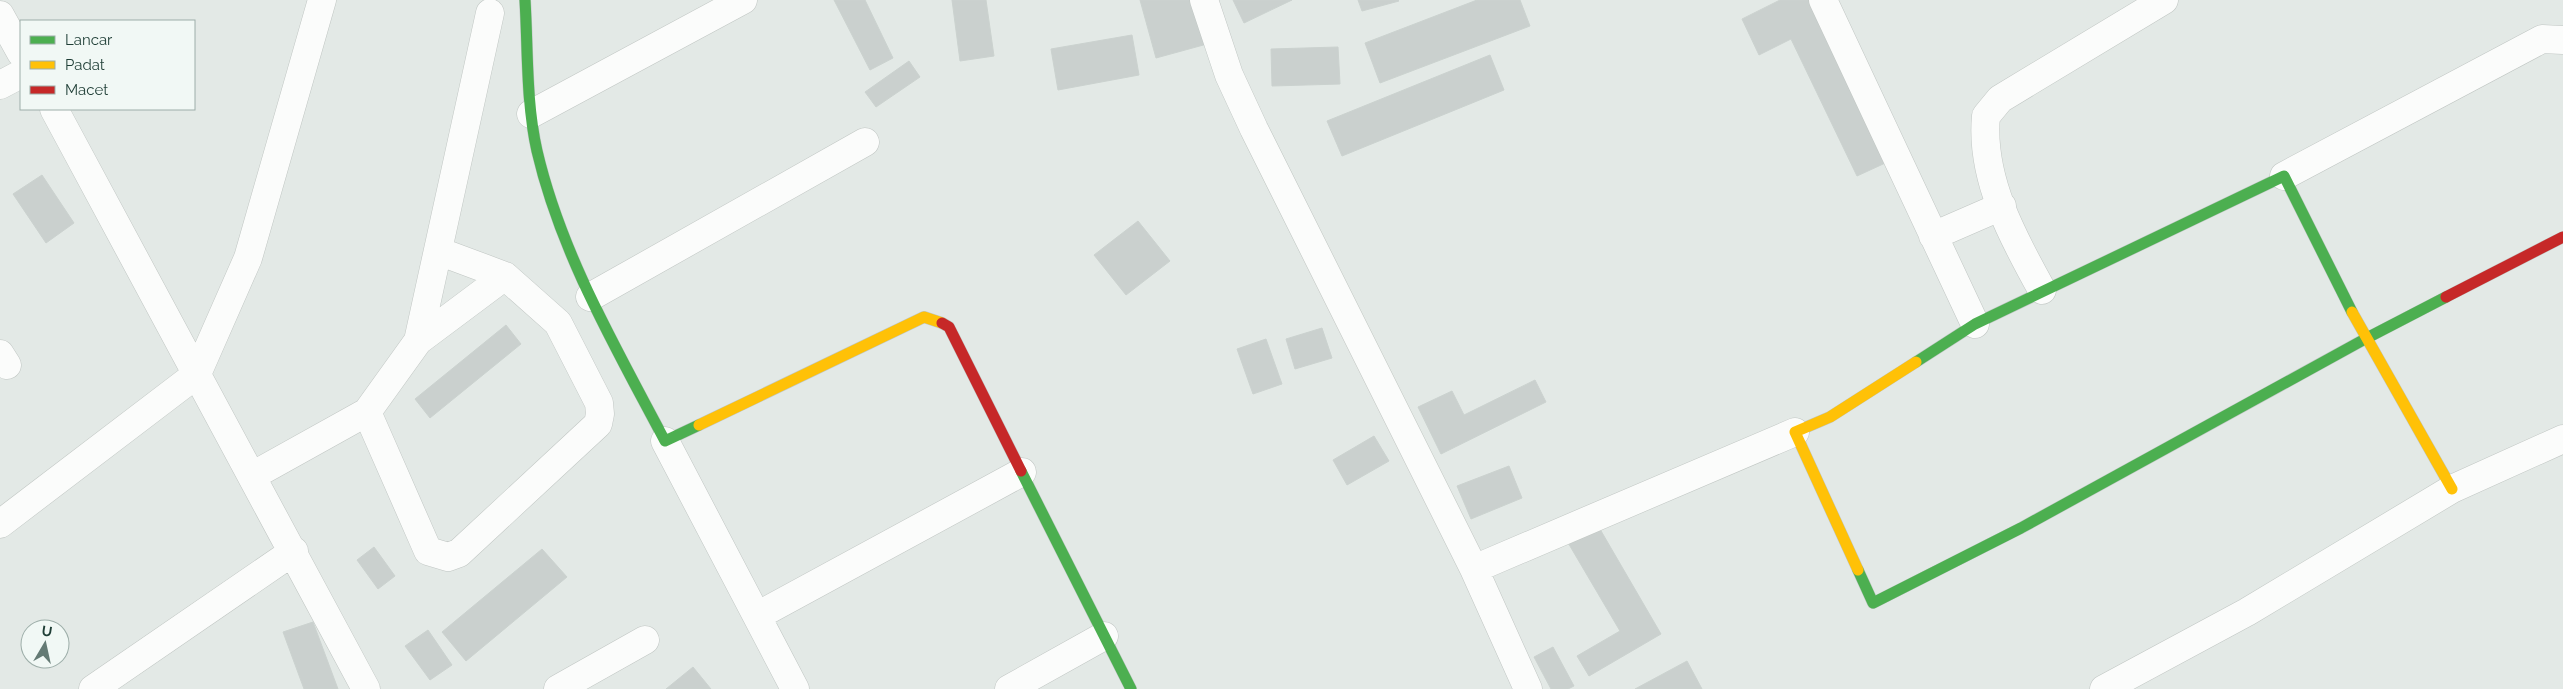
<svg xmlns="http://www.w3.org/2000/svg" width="2563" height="689" font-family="Raleway,sans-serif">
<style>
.building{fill:#cad0ce;stroke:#cbd2cf}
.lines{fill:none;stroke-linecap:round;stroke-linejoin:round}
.street-casing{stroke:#c0c6c3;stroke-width:29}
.fast-casing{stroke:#bfc7c4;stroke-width:12}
.slow-casing{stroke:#bfc7c4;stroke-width:12}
.jam-casing{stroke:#bfc7c4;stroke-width:12}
.street{stroke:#fbfcfb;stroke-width:28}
.fast{stroke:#4caf50;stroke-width:11}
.slow{stroke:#ffc107;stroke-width:11}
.jam{stroke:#c62828;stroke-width:11}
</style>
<rect width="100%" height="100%" fill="#e3e9e6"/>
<path class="building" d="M834,0H865L893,58L870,70Z
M952,0H986L994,56L960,61Z
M1140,0H1195L1207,44L1156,58Z
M1233,0H1292L1244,23Z
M1358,0H1398L1399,1L1362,11Z
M1477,0H1520L1530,26L1380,83L1365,43Z
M1780,0H1816L1894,159L1857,176L1791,39L1759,55L1742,19Z
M1132,35L1139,75L1058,90L1051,49Z
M1338,47L1340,84L1272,86L1271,49Z
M1490,55L1504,90L1342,156L1327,121Z
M909,61L920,77L876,107L865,92Z
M42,175L74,223L46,243L13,194Z
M1138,221L1170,261L1126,295L1094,255Z
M506,325L521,344L430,418L415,399Z
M1322,328L1332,358L1295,369L1286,339Z
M1266,339L1282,384L1253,394L1237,349Z
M1535,380L1546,402L1441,454L1418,407L1452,391L1464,415Z
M1374,436L1389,461L1347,485L1333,460Z
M1509,466L1522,498L1471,519L1457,486Z
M1597,524L1661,634L1589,676L1577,656L1620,631L1567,541Z
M374,547L395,576L378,589L357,560Z
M542,549L567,577L466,661L442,632Z
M313,622L338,689H304L283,632Z
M428,630L452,665L430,680L405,646Z
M1553,647L1574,686L1568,689H1551L1534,657Z
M1687,661L1702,689H1635Z
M693,667L711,689H666Z"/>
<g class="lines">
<g class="street-casing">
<path id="street" d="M1204,0L1229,75L1254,129L1474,569L1528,689
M1823,0L1975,324
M0,15L21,53
M0,85L21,74
M54,109L366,689
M531,114L743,0
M2284,176L2542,39L2563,40
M1933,236L2002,206
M2042,290C2013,238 1980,178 1986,116L2000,99L2164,0
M590,297L865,142
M418,341L505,276
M0,354L7,365
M367,412L428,551L448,557L459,553L598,424L600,414L599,403L558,323L505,276L438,251
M665,441L795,689
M252,476L367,412L418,341L490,13
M0,524L197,374L248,258L322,0
M1474,569L1795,432
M757,616L1022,472
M93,689L294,551
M558,689L645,640
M1009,689L1104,636
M2104,689L2247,612L2452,489L2563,439"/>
</g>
<g class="fast-casing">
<path id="fast" d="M525,0C528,50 526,102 537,151C561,254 616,348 665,441L699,425
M1916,362L1975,324L2284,176L2352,312
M1021,471L1131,689
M1858,570L1873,603L2021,528L2365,339L2446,297"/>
</g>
<g class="slow-casing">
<path id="slow" d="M2352,312L2452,489
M699,425L924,317L942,323
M1858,570L1795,432L1830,417L1916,362"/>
</g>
<g class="jam-casing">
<path id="jam" d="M2446,297L2563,237
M942,323L949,327L1021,471"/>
</g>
<use href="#street" class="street"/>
<use href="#fast" class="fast"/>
<use href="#slow" class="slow"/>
<use href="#jam" class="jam"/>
</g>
<rect x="20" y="20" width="175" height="90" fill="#f1f8f5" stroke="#9daea9"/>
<rect x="30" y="36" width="25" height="8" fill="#4caf50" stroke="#9daea9"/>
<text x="65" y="45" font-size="15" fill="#1f3e36">Lancar</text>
<rect x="30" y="61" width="25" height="8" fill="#ffc107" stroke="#9daea9"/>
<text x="65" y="70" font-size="15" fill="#1f3e36">Padat</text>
<rect x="30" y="86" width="25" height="8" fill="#c62828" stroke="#9daea9"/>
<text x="65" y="95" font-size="15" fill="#1f3e36">Macet</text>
<g transform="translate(45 644) rotate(9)"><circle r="24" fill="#f1f8f5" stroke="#9daea9"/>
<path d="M0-4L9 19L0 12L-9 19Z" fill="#647a74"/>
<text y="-8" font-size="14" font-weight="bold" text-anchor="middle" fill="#1f3e36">U</text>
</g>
</svg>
